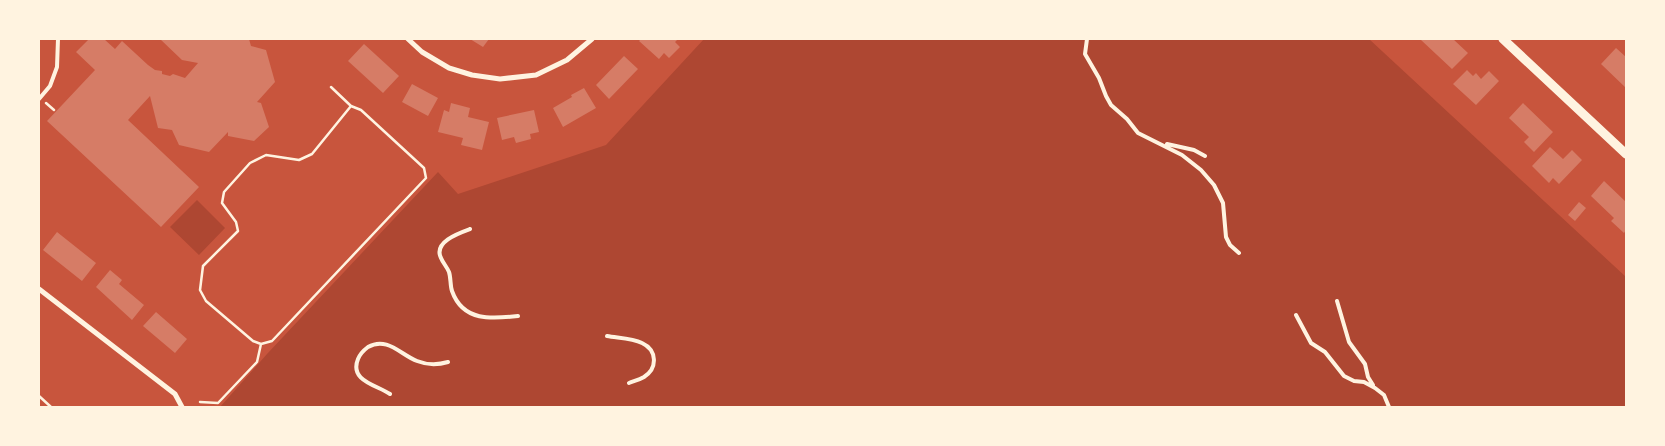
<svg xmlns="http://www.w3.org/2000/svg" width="1665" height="446" font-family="'DejaVu Sans',sans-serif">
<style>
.green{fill:#ae4732}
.building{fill:#d67c66}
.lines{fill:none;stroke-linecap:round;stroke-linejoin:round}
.path{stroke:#fff3e0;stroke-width:2.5}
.service{stroke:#fff3e0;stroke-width:4}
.minor{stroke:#fff3e0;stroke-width:5}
.tertiary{stroke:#fff3e0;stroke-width:9}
</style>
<rect width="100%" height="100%" fill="#c8553d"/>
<path class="green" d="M704,39H1369L1626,277V407H220L267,354L438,172L458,194L606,145Z
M197,200L225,228L199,255L170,227Z"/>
<path class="building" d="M89,39H104L115,49L122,41L148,65L155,70L162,71V74L170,76L173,74L185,78L198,63L182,60L160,39H249L251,46L266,50L275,82L257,102L261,103L269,127L254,141L228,136V132L209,152L179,145L172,130L158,128L150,96L128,120L199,187L161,227L47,121L95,70L76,52Z
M470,39H489L483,47Z
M641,39H678L675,42L680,47L669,58L664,53L659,59L639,41Z
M1422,39H1453L1468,53L1452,69L1421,40Z
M364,44L399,76L383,93L348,61Z
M1616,48L1626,57V88L1601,64Z
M624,56L638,69L609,99L596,85Z
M1467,70L1473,76L1476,73L1481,79L1489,71L1499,81L1476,105L1453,84Z
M412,84L438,98L428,116L402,102Z
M584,88L596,108L563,127L553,108L572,97L571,95Z
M451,103L470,108L468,117L489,122L482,150L461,145L463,138L438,132L444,110L449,112Z
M1523,103L1553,132L1534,152L1524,142L1529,137L1509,118Z
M534,110L539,132L530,134L531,139L516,143L514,137L502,140L497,118Z
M1550,147L1563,159L1572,150L1582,160L1559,184L1553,178L1549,183L1532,166Z
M1604,181L1626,202V230L1624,233L1611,221L1614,218L1591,196Z
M1579,202L1586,208L1575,221L1568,215Z
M57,232L96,263L82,281L43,250Z
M110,270L122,280L119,284L144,305L132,320L96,287Z
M156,312L187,339L175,353L143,326Z"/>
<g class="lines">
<path class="path" d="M331,87L351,106
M46,103L54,110
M351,106L361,110L424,168L426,178L272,341L261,344L253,341L206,301L200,290L203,266L238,231L236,222L222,203L224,192L250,163L266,155L299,160L312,154Z
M39,396L51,407
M200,402L218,403L257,362L261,344"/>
<path class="service" d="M1087,39L1085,54L1099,78L1106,96L1111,105L1127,119L1138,133L1182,155L1201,170L1214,185L1223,203L1226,237L1230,245L1239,253
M39,99L50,86L57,67L58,39
M1167,144L1194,150L1205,156
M470,229C459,233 433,242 441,258C443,263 447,267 449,272C451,278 450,285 452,291C463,322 492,319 518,316
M1337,301L1349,342L1365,364L1368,377L1373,385
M1296,315L1311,343L1325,352L1344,376L1354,381L1364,382L1375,388L1384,395L1389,407
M607,336C618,338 632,338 642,343C657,350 658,368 644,377C639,380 634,381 629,383
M390,394C377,385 349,381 358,359C360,354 364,350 368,347C387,336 401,355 417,361C427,365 438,365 448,362"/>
<path class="minor" d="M408,39L422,52L449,68L472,75L500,79L536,75L567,60L592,39
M39,289L175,394L182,407"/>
<path class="tertiary" d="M1503,39L1626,154"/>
</g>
<rect width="1665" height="446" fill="none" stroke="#fff3e0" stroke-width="80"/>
</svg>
